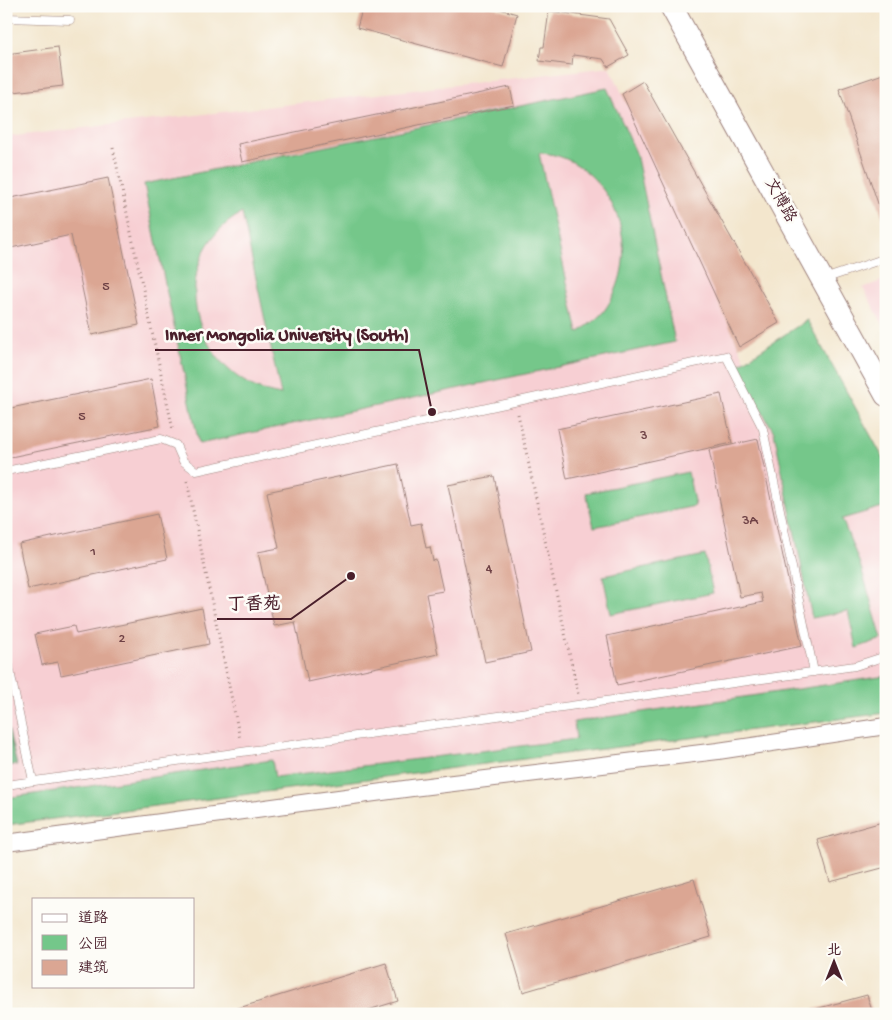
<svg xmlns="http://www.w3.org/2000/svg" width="892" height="1020" font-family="'Gochi Hand','LXGW WenKai TC',sans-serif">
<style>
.built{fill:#f7cfd3}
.green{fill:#74c78a;stroke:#5f735a;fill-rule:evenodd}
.forest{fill:#5fac76;stroke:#546650}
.building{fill:#dba693}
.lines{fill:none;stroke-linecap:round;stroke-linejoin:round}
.lane-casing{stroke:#9e827c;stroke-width:9}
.street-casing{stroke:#9e827c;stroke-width:18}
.secondary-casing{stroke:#9e827c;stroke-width:24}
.path{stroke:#9e827c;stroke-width:3;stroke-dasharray:1 4;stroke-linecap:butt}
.lane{stroke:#fff;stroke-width:8}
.street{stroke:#fff;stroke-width:16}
.secondary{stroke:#fff;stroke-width:22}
.labels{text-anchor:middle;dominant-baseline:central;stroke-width:5;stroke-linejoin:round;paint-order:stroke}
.number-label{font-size:14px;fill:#6e4145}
.street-label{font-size:16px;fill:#4a1f2b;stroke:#fdfcf7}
.leader{fill:none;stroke:#4a1f2b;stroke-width:2}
.callout-dot{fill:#4a1f2b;stroke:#fdfcf7;stroke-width:2}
.callout-label{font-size:18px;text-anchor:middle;font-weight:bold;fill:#4a1f2b;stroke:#fdfcf7;stroke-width:5;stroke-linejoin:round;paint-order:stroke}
</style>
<rect width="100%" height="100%" fill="#fdfcf7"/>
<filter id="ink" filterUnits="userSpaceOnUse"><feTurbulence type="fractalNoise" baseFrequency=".02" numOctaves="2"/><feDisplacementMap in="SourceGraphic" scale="10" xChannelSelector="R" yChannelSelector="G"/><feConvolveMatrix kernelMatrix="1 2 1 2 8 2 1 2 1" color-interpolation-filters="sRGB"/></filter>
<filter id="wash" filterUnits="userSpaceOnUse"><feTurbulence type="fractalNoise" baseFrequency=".0096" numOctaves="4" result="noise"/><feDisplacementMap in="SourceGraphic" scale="20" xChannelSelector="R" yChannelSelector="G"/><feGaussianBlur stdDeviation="1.12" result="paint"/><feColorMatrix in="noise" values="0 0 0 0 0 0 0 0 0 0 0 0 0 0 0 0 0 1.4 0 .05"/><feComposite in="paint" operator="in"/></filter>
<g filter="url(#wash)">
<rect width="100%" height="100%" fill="#f3e6cd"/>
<path class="built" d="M610,67L745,360L807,320L886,463V713L6,825V137Z
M886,279V330L863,288Z"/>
<path class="green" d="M607,88L636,153L675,342L199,444L144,184ZM539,153C557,153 577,162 590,175C628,211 635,268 604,311C597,320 586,326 578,333ZM242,213L281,395C191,380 161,257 242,213Z
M807,320L886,463V506L842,519L860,564L882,639L856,648L848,611L812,618L774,432L739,372L738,365Z
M688,472L695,506L594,527L586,493Z
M705,555L713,593L611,614L603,576Z
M886,676V713L6,825V798L272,760L275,777L576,739L574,722Z"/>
<path class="forest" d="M6,719L17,765L6,766Z"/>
<g id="blocks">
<path class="building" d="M363,6H489L517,14L503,67L357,28Z
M549,11L609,19L629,55L608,67L603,59L573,55L572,65L539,61L541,47H544Z
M58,47L63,86L6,93V54Z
M886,73V224H885L839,89Z
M643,81L779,323L739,347L622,94Z
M510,87L514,105L242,162L238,144Z
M108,178L139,325L92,335L71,235L6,249V199Z
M151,379L160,426L6,458V409Z
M721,394L732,443L567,479L557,429Z
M758,439L802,646L617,685L607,636L763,602L761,593L740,597L709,450Z
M398,464L411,525L421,523L426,548L430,547L433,561L436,560L443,591L426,594L438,654L308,682L295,622L274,626L258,552L279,548L267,492Z
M494,476L531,652L485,662L448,485Z
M157,514L167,559L28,589L19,544Z
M202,608L209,644L61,675L58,662L42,665L35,634L74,626L76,634Z
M886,821V867L830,882L818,840Z
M694,879L711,937L523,992L506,934Z
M386,963L398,1001L355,1014H219Z
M867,995L873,1014H801V1013Z"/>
</g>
</g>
<g filter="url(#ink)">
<use href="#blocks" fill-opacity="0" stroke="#9e827c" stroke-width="1"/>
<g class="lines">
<g class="lane-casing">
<path id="lane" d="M6,18L70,20
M824,279L886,258
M6,471L161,439L176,445L183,461L196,471L726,356L763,429L814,672
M6,652L33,781
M6,785L855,666L886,656"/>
</g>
<g class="street-casing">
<path id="street" d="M6,843L412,788L718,751L886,726"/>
</g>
<g class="secondary-casing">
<path id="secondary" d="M671,6L886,395"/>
</g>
<path class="path" d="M113,148L173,430
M518,414L578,694
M187,481L240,739"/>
<use href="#lane" class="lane"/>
<use href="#street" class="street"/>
<use href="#secondary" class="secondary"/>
</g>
</g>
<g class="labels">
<g class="number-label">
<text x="106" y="287">5</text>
<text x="82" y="417">5</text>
<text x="644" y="436">3</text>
<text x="750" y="521">3A</text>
<text x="93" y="552">1</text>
<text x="489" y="569">4</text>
<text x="122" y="639">2</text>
</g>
<g class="street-label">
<text transform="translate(779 201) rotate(61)">文博路</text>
</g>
</g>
<path class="leader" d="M432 412L419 350H155M351 576L291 619H217"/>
<g class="callout-dot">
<circle cx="432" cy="412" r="5"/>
<circle cx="351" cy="576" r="5"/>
</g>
<g class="callout-label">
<text x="287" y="340">Inner Mongolia University (South)</text>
<text x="254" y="609">丁香苑</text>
</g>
<rect width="892" height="1020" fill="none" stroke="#fdfcf7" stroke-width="25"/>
<rect x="32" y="898" width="162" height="90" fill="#fdfcf7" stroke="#b5a4a5"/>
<rect x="42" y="914" width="25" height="8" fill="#ffffff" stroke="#b5a4a5"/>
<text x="78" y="922" font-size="15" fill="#4a1f2b">道路</text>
<rect x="42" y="935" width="25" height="15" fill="#74c78a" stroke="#b5a4a5"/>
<text x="78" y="948" font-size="15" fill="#4a1f2b">公园</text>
<rect x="42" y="960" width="25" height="15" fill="#dba693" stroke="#b5a4a5"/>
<text x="78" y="972" font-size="15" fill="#4a1f2b">建筑</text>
<g transform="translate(834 962)" stroke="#fdfcf7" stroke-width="4" paint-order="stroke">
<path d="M0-4L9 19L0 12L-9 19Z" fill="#4a1f2b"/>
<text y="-8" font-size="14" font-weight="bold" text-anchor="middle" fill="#4a1f2b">北</text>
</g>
</svg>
